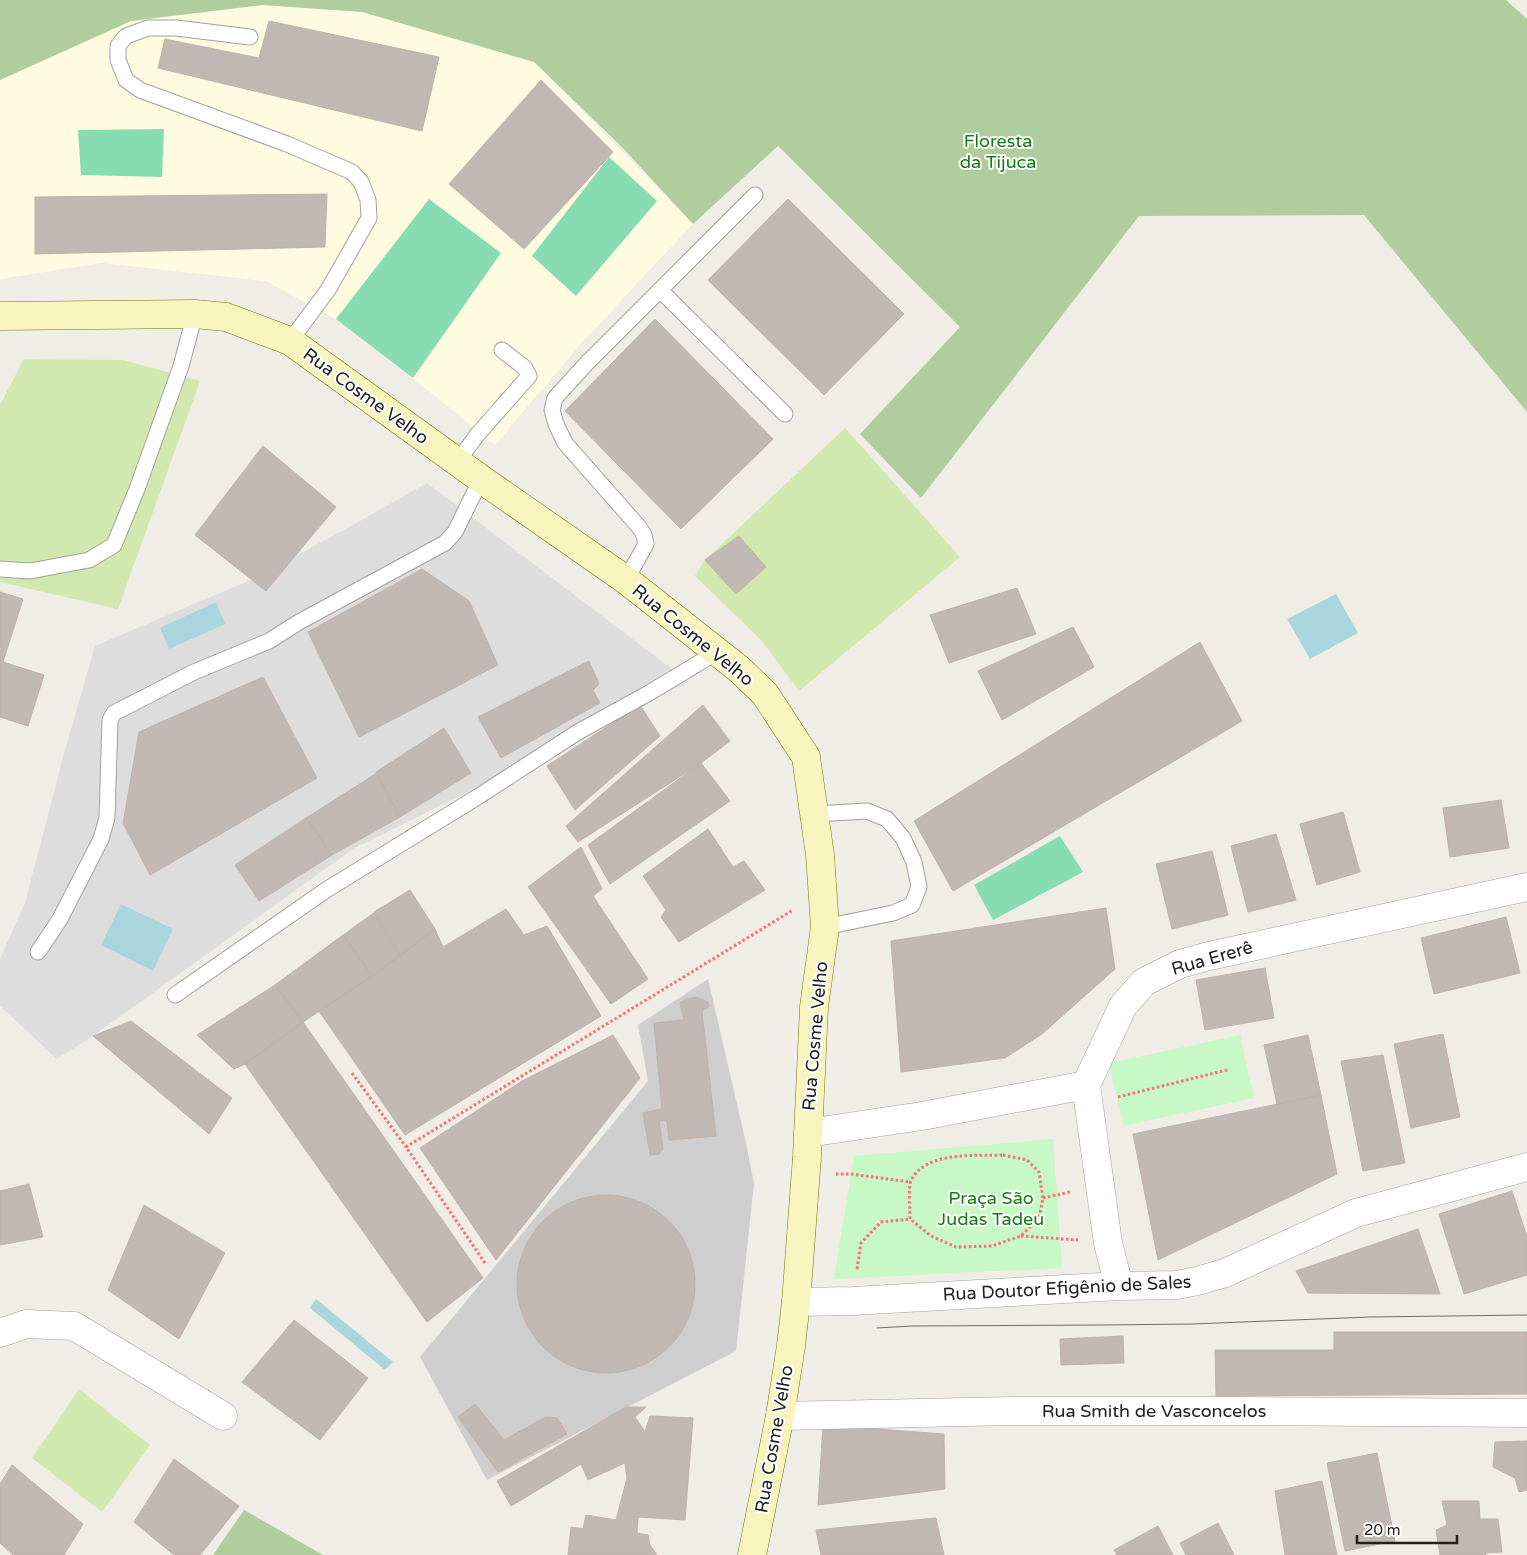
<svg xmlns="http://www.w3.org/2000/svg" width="1527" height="1555" font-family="'Varela Round',sans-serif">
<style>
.residential{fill:#dedddd}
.education{fill:#fefbe1}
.religious{fill:#cecece}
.grass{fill:#d1e8ae}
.forest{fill:#b0ce9d}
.park{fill:#c7f8c5}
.pitch{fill:#87dcb2}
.water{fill:#a8d6dc}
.building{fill:#c1b7b3;stroke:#c1b1a9}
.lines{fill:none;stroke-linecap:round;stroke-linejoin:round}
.service-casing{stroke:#a1a1a1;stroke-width:17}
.minor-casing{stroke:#a1a1a1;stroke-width:29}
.secondary-casing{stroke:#757508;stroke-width:29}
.path{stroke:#f57272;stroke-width:3;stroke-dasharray:2.5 2.5;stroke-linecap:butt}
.service{stroke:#fff;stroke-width:15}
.minor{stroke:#fff;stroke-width:28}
.secondary{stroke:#f8f4bd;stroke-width:28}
.tram{stroke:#6e6e6e;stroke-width:1}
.labels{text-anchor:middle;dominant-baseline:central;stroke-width:4;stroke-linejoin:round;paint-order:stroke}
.park-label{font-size:18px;fill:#127c0f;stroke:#fff}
.street-label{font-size:18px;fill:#202020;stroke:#fff}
</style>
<rect width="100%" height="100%" fill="#f0ece6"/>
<path class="residential" d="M427,483L689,682L353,849L93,1036L57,1059L0,1006V959L25,903L65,750L95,646L253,579L353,525Z"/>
<path class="education" d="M263,5L362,12L534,61L693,224L584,340L495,445L413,378L336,319L266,281L102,263L0,279V80L131,21Z"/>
<path class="religious" d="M708,979L746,1143L754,1184L736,1351L487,1480L420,1357L648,1081L638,1025Z"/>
<path class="grass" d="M24,359L123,360L200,381L118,609L0,582V405Z
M845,428L960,557L799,691L761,640L695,576L705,560Z
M79,1389L150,1445L102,1512L32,1458Z"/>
<path class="forest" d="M0,0H1506L1527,19V412L1364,215L1139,216L921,498L860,434L960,327L778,146L693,224L621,146L534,62L362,12L263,5L131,21L0,80Z
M244,1510L323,1555H213Z"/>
<path class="park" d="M1240,1035L1254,1098L1123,1126L1109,1063Z
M1053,1139L1062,1268L834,1279L854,1156Z"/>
<path class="pitch" d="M164,129L162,177L81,175L78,130Z
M609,157L657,201L576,296L532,256Z
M429,199L501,253L413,378L336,319Z
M1060,836L1083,872L993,920L974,885Z"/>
<path class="water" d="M1336,594L1358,633L1310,659L1287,619Z
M216,602L225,624L169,649L160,628Z
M121,904L173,929L153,971L101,945Z
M316,1299L393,1362L385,1370L310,1308Z"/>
<path class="building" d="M269,21L439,57L422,131L158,68L165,39L259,58Z
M541,80L613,152L524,249L449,184Z
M327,194L325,247L35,254V197Z
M788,199L904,314L824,395L708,280Z
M655,319L773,439L681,529L565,411Z
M263,446L336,507L266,591L195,535Z
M739,536L766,567L736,594L705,560Z
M422,569L469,601L498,665L359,737L308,632Z
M1017,588L1036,634L949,663L930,615Z
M0,592L23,599L3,662L44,675L28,726L0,717Z
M1073,627L1094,667L1002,720L978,671Z
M1200,642L1242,721L953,891L914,821Z
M589,661L599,684L593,690L600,703L501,758L478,717Z
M263,677L317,778L150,875L123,823L139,732Z
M640,705L660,736L575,810L547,766Z
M703,705L730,741L701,763L578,842L566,826Z
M444,728L471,773L400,817L376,772Z
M701,763L730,801L610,884L588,845Z
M377,773L400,817L332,855L306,818Z
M1501,800L1509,848L1450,857L1443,808Z
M1343,812L1360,872L1317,885L1300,824Z
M306,818L332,855L259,901L235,865Z
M708,829L733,867L744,861L765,890L679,942L661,917L666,910L643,876Z
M1276,834L1296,900L1248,912L1231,846Z
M581,847L602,889L593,896L648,979L611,1004L528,887Z
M1212,851L1228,915L1172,929L1156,864Z
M410,890L435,929L400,956L374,912Z
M1106,908L1115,969L1042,1034L1005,1058L901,1072L891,941Z
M506,909L524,935L547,926L601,1016L405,1135L319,1011L372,976L435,929L443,947Z
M374,913L400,956L372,976L343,935Z
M1506,917L1520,973L1434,994L1421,938Z
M343,935L372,976L303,1022L275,985Z
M1265,968L1274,1018L1205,1030L1196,980Z
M275,985L303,1022L245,1064L234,1069L197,1035Z
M696,997L708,1002L709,1007L702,1011L716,1136L669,1140L667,1121H659L663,1149L659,1154L650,1155L643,1113L662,1109L654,1023L684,1020L680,1003L687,999Z
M131,1021L232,1098L209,1134L93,1036Z
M303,1022L483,1278L427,1322L245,1064Z
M1443,1034L1460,1117L1411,1128L1394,1044Z
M613,1035L640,1078L496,1260L420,1148L522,1081Z
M1308,1035L1321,1095L1277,1104L1264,1045Z
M1383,1055L1405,1163L1363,1171L1341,1061Z
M1321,1095L1337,1174L1158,1260L1133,1134Z
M29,1184L43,1237L0,1245V1191Z
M1512,1191L1527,1237V1275L1464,1294L1439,1214Z
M517 1284a89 89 0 1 1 178 0a89 89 0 1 1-178 0Z
M144,1205L225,1253L179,1339L108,1290Z
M1418,1229L1440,1294L1308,1293L1296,1271Z
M294,1320L368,1378L320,1440L242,1382Z
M1334,1332H1527V1394L1216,1396L1215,1350H1334Z
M1123,1336L1124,1363L1061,1365L1060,1339Z
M475,1404L504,1440L546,1417L557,1418L567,1434L498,1472L458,1417Z
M626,1407H646L635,1417L645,1432L650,1416L693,1418L685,1520L638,1517L637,1533L648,1535L650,1545L657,1555H568L571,1527L583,1529L586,1515L616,1520L627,1478L625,1463L588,1480L581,1464L511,1506L497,1481Z
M823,1425L944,1434L945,1489L818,1505Z
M1527,1441V1490L1519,1492L1515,1478L1493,1467L1495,1442Z
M1377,1453L1395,1541L1345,1551L1327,1463Z
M174,1459L239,1506L200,1555H174L134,1522Z
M12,1465L83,1524L64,1555H13L0,1543V1484Z
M1322,1481L1337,1555H1285L1275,1491Z
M1442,1501H1479L1480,1519H1498L1502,1552L1485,1553L1486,1555H1440L1436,1530L1447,1525Z
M936,1518L944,1555H821L816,1530Z
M1218,1523L1234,1555H1186L1180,1543Z
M1158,1526L1173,1555H1117L1114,1550Z"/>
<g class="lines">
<g class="service-casing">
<path id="service" d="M250,37L176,28H148L126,36L118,46V60L126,80L140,90L287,144L352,172L361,182L368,200L369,218L328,290L290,341
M660,290L785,414
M457,462L477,435L529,376L525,368L502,350
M0,569L30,571L89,560L114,545L137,489L181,366L195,314
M626,580L646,544L644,535L639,527L565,443L556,424L552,410L555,398L587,363L755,195
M815,814L867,811L887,819L903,838L914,862L919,887L912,905L893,913L825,927
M38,952L60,919L101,839L107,818L110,720L114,713L194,672L269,641L299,622L445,543L455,532L481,479
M175,995L326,890L479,796L578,732L649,693L717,652"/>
</g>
<g class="minor-casing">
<path id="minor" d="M1086,1085L1123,1006L1144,982L1180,964L1209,956L1527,887
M1086,1085L1108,1243L1119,1286
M808,1133L922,1116L1086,1085
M796,1302L853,1301L1119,1286L1177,1285L1197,1281L1225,1273L1356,1213L1527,1167
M0,1333L26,1324L74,1326L223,1416
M780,1416L1013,1411H1222L1527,1413"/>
</g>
<g class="secondary-casing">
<path id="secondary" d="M0,316L195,314L226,317L290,341L481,479L626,580L739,669L765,694L806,757L820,855L825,927L814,1007L807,1157L796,1302L791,1346L780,1416L752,1555"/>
</g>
<path class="path" d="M352,1073L406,1147
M1118,1097L1227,1070
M1003,1155L1027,1160L1039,1172L1043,1198L1039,1218L1021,1236L992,1246L956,1247L931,1236L910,1219C910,1212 908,1186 911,1181C924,1151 976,1156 1003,1155Z
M836,1174H851L910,1182
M1043,1198L1070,1192
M1021,1236L1078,1240
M485,1263L406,1147L793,910
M857,1269L861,1243L881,1222L910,1219"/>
<use href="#service" class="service"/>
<use href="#minor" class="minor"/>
<use href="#secondary" class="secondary"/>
<path class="tram" d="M877,1328L912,1326L1103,1325L1192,1324L1370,1317L1527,1315"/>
</g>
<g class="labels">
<g class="park-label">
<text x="998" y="141">Floresta<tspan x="998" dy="21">da Tijuca</tspan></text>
<text x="991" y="1198">Praça São<tspan x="991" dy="21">Judas Tadeu</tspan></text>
</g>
<g class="street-label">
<text transform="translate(366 396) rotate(36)">Rua Cosme Velho</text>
<text transform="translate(693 635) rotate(39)">Rua Cosme Velho</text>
<text transform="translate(1212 958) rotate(-16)">Rua Ererê</text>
<text transform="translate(815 1036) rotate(-85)">Rua Cosme Velho</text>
<text transform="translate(1067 1288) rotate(-3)">Rua Doutor Efigênio de Sales</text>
<text x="1154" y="1411">Rua Smith de Vasconcelos</text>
<text transform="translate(774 1439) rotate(-80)">Rua Cosme Velho</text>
</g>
</g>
<path d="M1357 1535v8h100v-8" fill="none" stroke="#202020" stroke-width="2.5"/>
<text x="1364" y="1535" font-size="15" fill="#202020" stroke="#ffffff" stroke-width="4" paint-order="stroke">20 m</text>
</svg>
